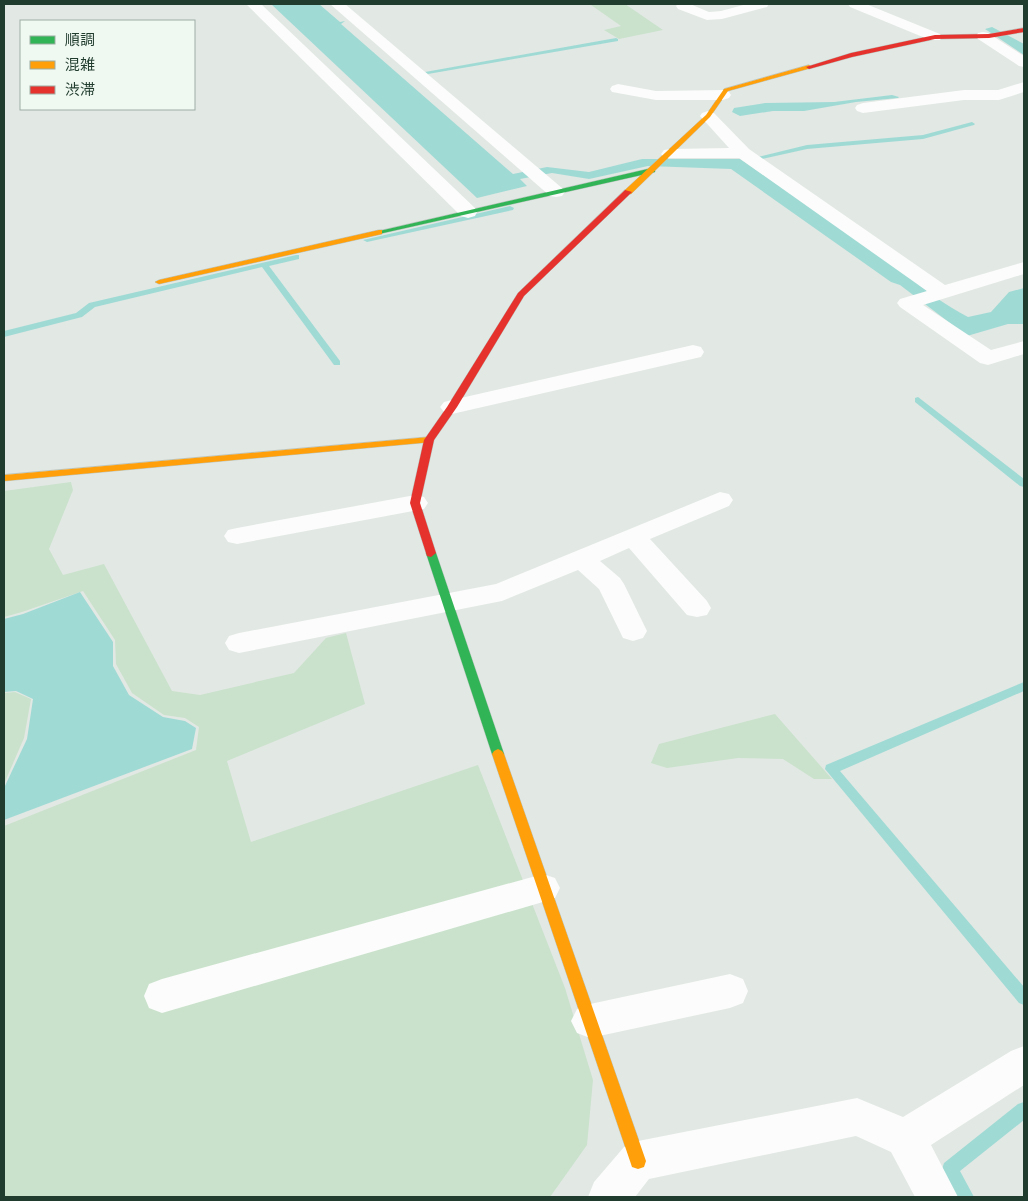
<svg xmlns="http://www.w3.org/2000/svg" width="1028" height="1201" font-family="'Asap Condensed','Noto Sans JP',sans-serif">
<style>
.green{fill:#cae2cc}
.water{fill:#a0dad5}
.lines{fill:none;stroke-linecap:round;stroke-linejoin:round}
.stream{fill:#a0dad5;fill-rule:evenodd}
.fast-casing{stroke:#bbc5bf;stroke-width:1}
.slow-casing{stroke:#bbc5bf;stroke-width:1}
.jam-casing{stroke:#bbc5bf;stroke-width:1}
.street{fill:#fbfcfb;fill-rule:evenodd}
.fast{fill:#30b455;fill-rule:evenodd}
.slow{fill:#ff9f0a;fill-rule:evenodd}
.jam{fill:#e5322d;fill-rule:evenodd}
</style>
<rect width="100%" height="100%" fill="#e2e8e4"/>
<path class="green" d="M601,4H625L663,30L619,39L604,30L621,26L591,5Z
M71,482L73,490L49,549L63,575L104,564L172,691L200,695L294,673L326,638L346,633L365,704L227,761L251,842L478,765L565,988L593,1080L587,1145L550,1197H4V826L196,750L199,727L185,718L164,715L132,693L116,664L115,640L83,591L22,612L4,617V491Z
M15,692L31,699L24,738L4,784V693Z
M775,714L832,779H814L783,759L738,758L667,768L651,763L659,744Z"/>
<path class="water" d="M271,4H319L340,22L345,21L341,24L513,174L547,167L589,172L642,159H740L908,274C925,292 946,305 968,317L991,312L1009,292L1024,288V324H1008L967,336L900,285L891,282L731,169L648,166L589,179L552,173L520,179L527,186L477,198Z
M992,27L1024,44V55L985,29Z
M892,95L899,97L898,98L856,102L804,111H773L740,116L732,112L734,108L765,103L834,102Z
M80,592L113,642V666L129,695L163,717L185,721L196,728L192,749L4,820V788L27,739L33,699L16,691L4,692V619L23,614Z"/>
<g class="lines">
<path class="stream" d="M616,38L618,39V41L428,74L425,72Z
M972,122L975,124L974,125L923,139L807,149L762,159L758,157L807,145L923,135Z
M510,206L514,208L513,210L367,242L363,240Z
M296,255H299V259L269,266L340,361V365H334L262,267L95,307L82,317L4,337V331L76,313L89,303Z
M918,397L1024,479V487L1020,486L915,402V398Z
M1024,682V691L840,771L1024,987V1005L1019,1003L825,769L826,765Z
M1024,1102V1120L960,1171L974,1197H957L942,1169L944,1163L1018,1104Z"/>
<g class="fast-casing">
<path id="fast" d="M652,168H655V172L379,234L375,232Z
M431,549L436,553L504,754L502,757L498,759L494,757L492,754L426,553Z"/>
</g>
<g class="slow-casing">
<path id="slow" d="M809,65L812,67L811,68L728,91L710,117L631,194H625V190L706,115L724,89Z
M379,230H382V234L159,284L155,282L159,280Z
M429,437L434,440L432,442L4,481V475Z
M498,749L502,751L504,754L646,1161L644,1167L638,1169L632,1167L630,1161L492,754L494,751Z"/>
</g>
<g class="jam-casing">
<path id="jam" d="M1024,28V32L989,38L935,39L852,57L809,69L806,67L851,53L935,35L989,34Z
M625,190L632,192L524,296L457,407L434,440L420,503L436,553L431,557L427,556L410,503L424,440L447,407L518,293Z"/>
</g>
<path class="street" d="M246,4H261L475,208L477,212L475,216L468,218L461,216Z
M330,4H345L562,188L565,192L562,196L556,197L550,196Z
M678,4H690L709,12L721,11L747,4H769L767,7L722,19L707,20L678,9L676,6Z
M848,4H866L940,34L942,37L940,40H930L850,7Z
M983,32L988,33L1024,56V67L1019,66L978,39L976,36L978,33Z
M1024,82V92L999,100H964L863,113L857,111L855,108L857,105L863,103L964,90H998Z
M618,84L656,91L723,90L729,92L731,95L729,98L723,100H656L612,92L610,89L612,86Z
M708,111L714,113L749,149L945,285L1024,262V274L923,305L991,350L1024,341V354L988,365L980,363L900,307L897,303L900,299L927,291L739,158H664L661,154L664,150L670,149L729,148L700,116L702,113Z
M693,345L701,347L704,352L701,357L452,414L444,412L440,407L444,402L452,400Z
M720,492L729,494L733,500L729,506L650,539L707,601L711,608L707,615L697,617L687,615L629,548L600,561L620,578L624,584L647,631L643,638L633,641L623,638L599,589L578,570L502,601L239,653L229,650L225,643L229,636L239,633L496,584Z
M415,495L424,497L428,503L424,509L237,544L228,542L224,536L228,530L237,528Z
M543,874L555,878L560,888L555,898L543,902L162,1013L149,1008L144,996L149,984L162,979Z
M730,974L743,979L748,991L743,1003L730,1008L590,1038L577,1033L571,1021L577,1009L590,1004Z
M1024,1046V1085L931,1145L958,1197H915L891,1152L856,1136L649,1179L635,1197H588L594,1182L624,1147L638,1141L857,1098L903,1117L1011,1051Z"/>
<use href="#fast" class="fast"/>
<use href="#slow" class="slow"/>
<use href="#jam" class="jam"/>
</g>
<rect width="1028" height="1201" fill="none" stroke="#1f3c2e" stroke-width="10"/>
<rect x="20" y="20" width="175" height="90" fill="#f0f8f2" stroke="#9cada4"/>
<rect x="30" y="36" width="25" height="8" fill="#30b455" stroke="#9cada4"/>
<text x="65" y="45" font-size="15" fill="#1f3c2e">順調</text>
<rect x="30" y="61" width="25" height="8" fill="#ff9f0a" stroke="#9cada4"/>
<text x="65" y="70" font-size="15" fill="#1f3c2e">混雑</text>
<rect x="30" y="86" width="25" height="8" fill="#e5322d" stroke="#9cada4"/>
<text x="65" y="95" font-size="15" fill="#1f3c2e">渋滞</text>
</svg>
